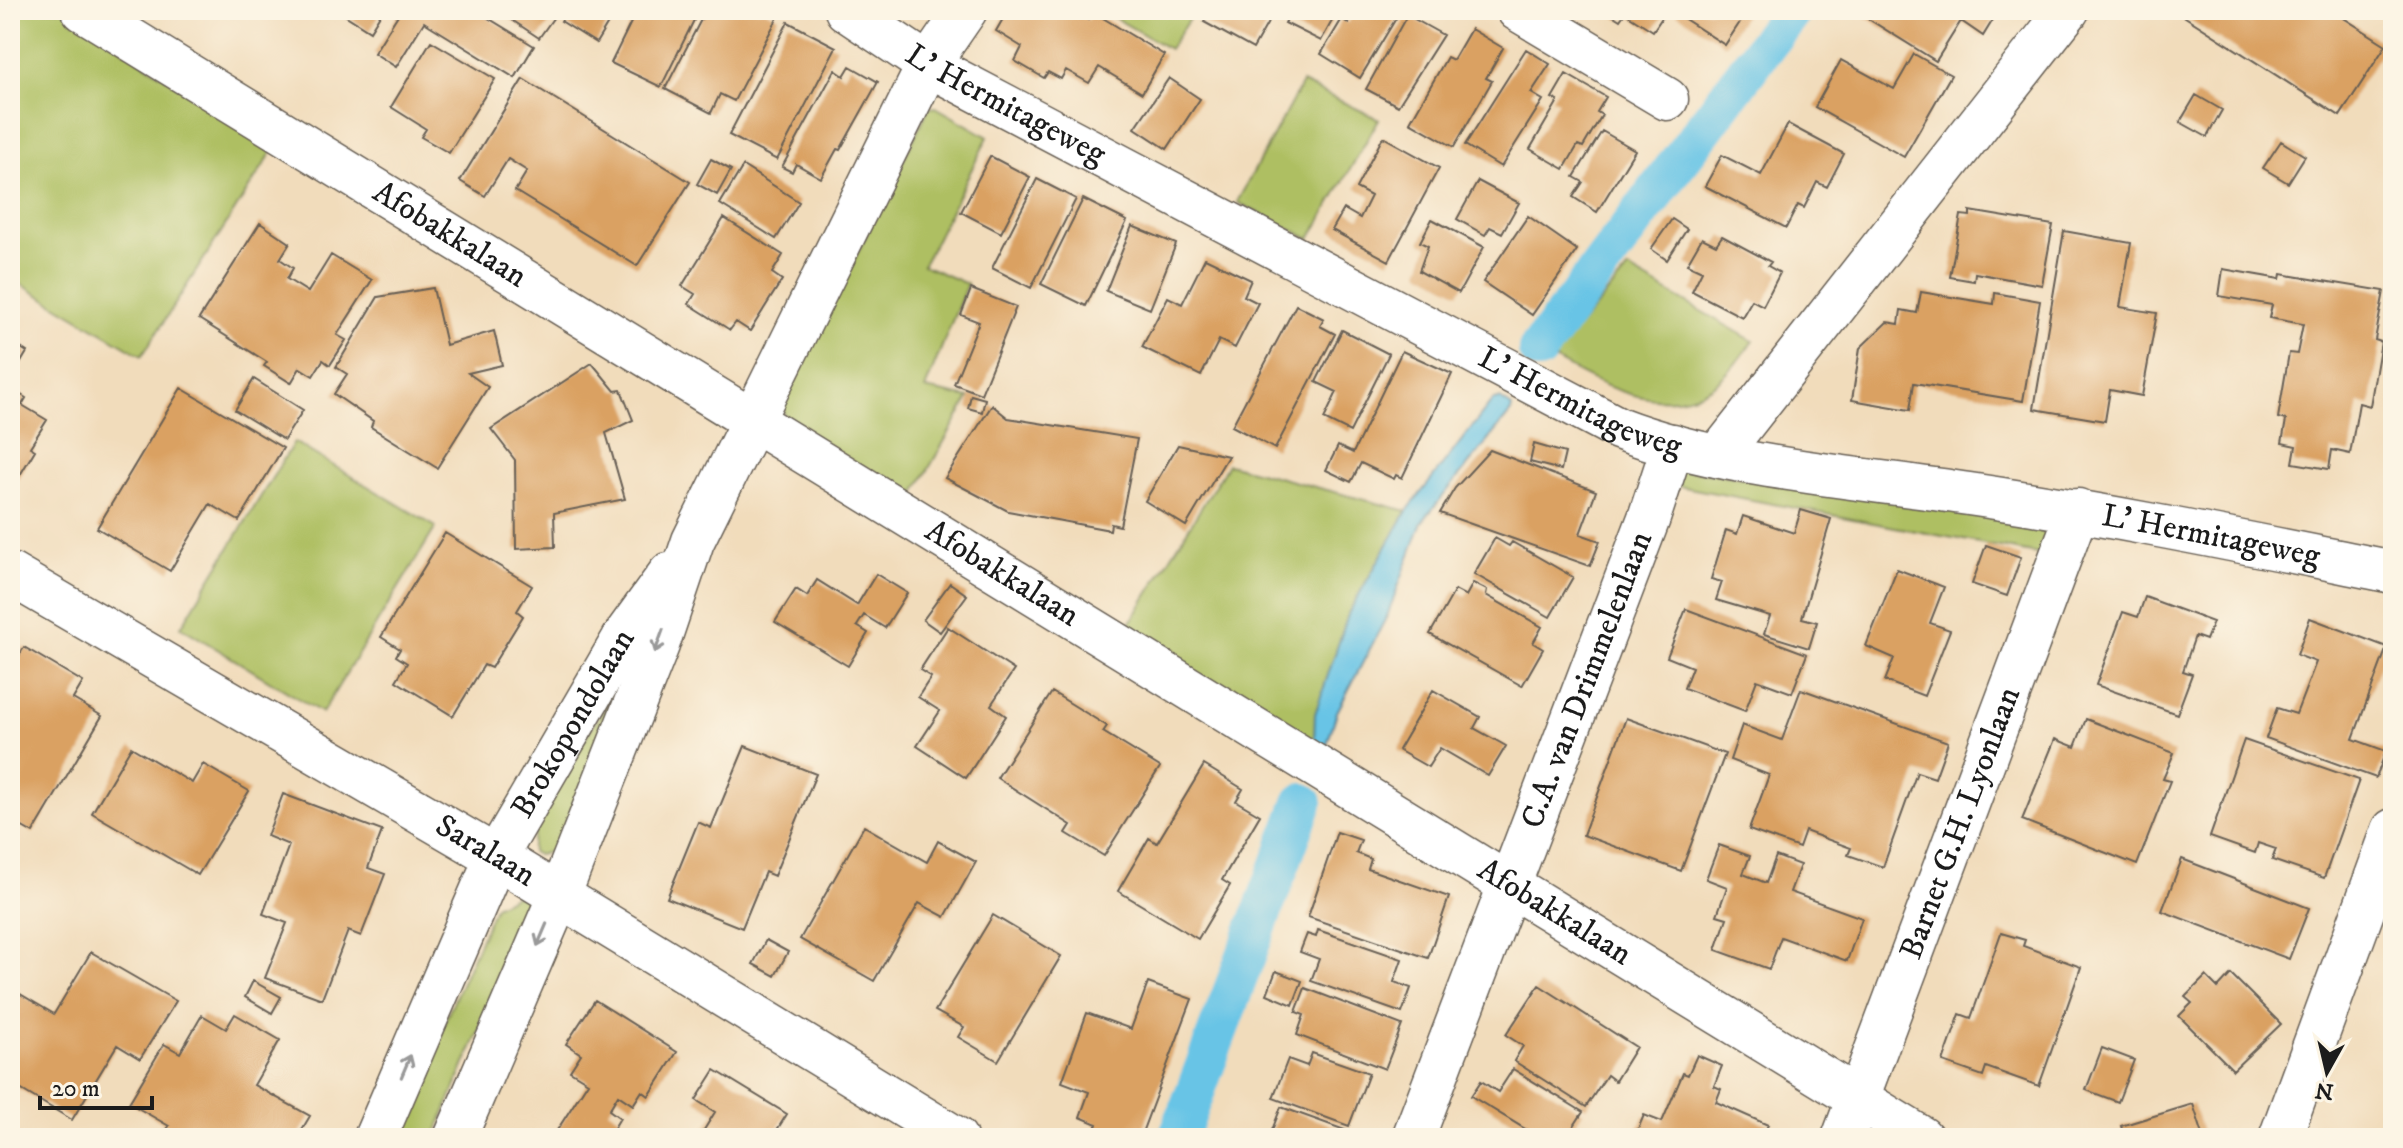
<svg xmlns="http://www.w3.org/2000/svg" width="2403" height="1148" font-family="'IM FELL DW Pica',serif">
<style>
.green{fill:#aebf62;stroke:#656e3f;stroke-width:2}
.water{fill:#68c4e6;stroke:#427081;stroke-width:2}
.lines{fill:none;stroke-linecap:round;stroke-linejoin:round}
.canal{stroke:#68c4e6;stroke-width:40}
.building{fill:#daa162}
.minor-casing{stroke:#675f54;stroke-width:45}
.minor{stroke:#fff;stroke-width:42}
.oneway{stroke:#999}
.labels{text-anchor:middle;dominant-baseline:central;stroke-width:8;stroke-linejoin:round;paint-order:stroke}
.street-label{font-size:32px;fill:#1c1c1c;stroke:#fcf5e5}
</style>
<rect width="100%" height="100%" fill="#fcf5e5"/>
<filter id="ink" filterUnits="userSpaceOnUse"><feTurbulence type="fractalNoise" baseFrequency=".0125" numOctaves="2"/><feDisplacementMap in="SourceGraphic" scale="16" xChannelSelector="R" yChannelSelector="G"/><feConvolveMatrix kernelMatrix="1 2 1 2 8 2 1 2 1" color-interpolation-filters="sRGB"/></filter>
<filter id="wash" filterUnits="userSpaceOnUse"><feTurbulence type="fractalNoise" baseFrequency=".006" numOctaves="4" result="noise"/><feDisplacementMap in="SourceGraphic" scale="32" xChannelSelector="R" yChannelSelector="G"/><feGaussianBlur stdDeviation="1.8" result="paint"/><feColorMatrix in="noise" values="0 0 0 0 0 0 0 0 0 0 0 0 0 0 0 0 0 1.4 0 .05"/><feComposite in="paint" operator="in"/></filter>
<g filter="url(#wash)">
<rect width="100%" height="100%" fill="#f1dcbb"/>
<path class="green" d="M10,10H63L274,149L142,356L10,278Z
M1101,10H1195L1169,49Z
M1302,83L1379,119L1310,239L1237,202Z
M936,107L988,137L923,265L967,284L925,389L969,398L907,507L785,416L782,406L929,108Z
M1628,269L1753,341C1741,357 1728,375 1711,387C1662,419 1595,383 1552,358Z
M294,442L436,527L322,713L181,627Z
M1228,464L1407,511L1349,612L1314,742L1123,635Z
M1679,469L2043,520L2050,533L2048,556L1678,486Z
M631,668L557,845L553,851L538,855L532,852C526,818 610,702 631,668Z
M516,895L526,898L528,908L525,921L434,1138H394L495,906Z"/>
<path class="water" d="M1500,399L1512,407L1511,412L1422,522L1388,614L1337,712L1326,747L1322,749L1314,742L1315,714L1349,612L1407,511L1493,400Z"/>
<g class="lines">
<path class="canal" d="M1538,350L1792,10
M1178,1138L1303,803"/>
</g>
<g id="blocks">
<path class="building" d="M337,10H383L370,31Z
M401,10H475L534,46L515,78L424,22L396,67L374,53Z
M497,10H550L556,14L539,38Z
M568,10H616L596,43L561,21Z
M637,10H699L661,87L611,63Z
M706,10H765L778,17L734,101L720,94L711,113L665,89Z
M1008,10H1071L1088,20L1093,12L1164,55L1142,93L1099,67L1089,83L1066,70L1061,79L1048,72L1044,78L1015,61L1022,47L996,31Z
M1211,10H1275L1253,49L1204,22Z
M1292,10H1338L1321,41L1285,23Z
M1356,10H1401L1360,78L1321,54L1342,19L1348,23Z
M1604,10H1667L1653,31L1625,13L1620,20Z
M1680,10H1748L1725,45L1677,14Z
M1854,10H1999L1983,36L1961,21L1936,61Z
M2181,10H2331L2386,45L2340,116L2179,13Z
M1407,15L1443,35L1398,106L1366,89Z
M788,22L836,47L777,160L729,135Z
M1471,29L1503,48L1486,78L1492,81L1454,147L1410,122L1447,57L1453,60Z
M431,41L495,79L449,153L421,137L426,129L391,107Z
M1526,49L1550,64L1531,93L1543,100L1501,167L1465,145Z
M1914,54L1951,75L1904,157L1815,107L1841,60L1894,89Z
M850,66L878,82L840,150L837,149L821,178L796,164L792,172L782,167L835,70L844,76Z
M1566,74L1606,97L1597,112L1602,115L1583,147L1578,145L1564,169L1530,149L1558,101L1552,98Z
M1169,78L1200,99L1167,149L1135,128Z
M523,79L690,182L637,266L515,191L527,171L508,159L485,196L460,181Z
M2196,95L2222,110L2207,137L2180,122Z
M1788,124L1844,154L1827,187L1817,182L1804,208L1798,205L1786,228L1705,186L1722,155L1761,175Z
M1602,131L1635,150L1597,212L1573,197L1583,182L1574,177Z
M1383,137L1439,168L1389,261L1332,230L1344,209L1360,218L1371,196L1356,188Z
M2281,141L2305,156L2288,183L2263,168Z
M990,156L1030,177L1001,233L961,212Z
M711,159L731,170L717,195L697,184Z
M743,166L799,202L776,239L720,204Z
M1037,179L1076,199L1031,288L992,268Z
M1478,181L1519,203L1502,233L1490,227L1485,235L1457,219Z
M1083,199L1127,221L1086,306L1041,284Z
M1970,211L2053,225L2042,285L1975,273L1974,281L1950,277L1961,215L1970,216Z
M1528,216L1577,250L1532,315L1483,282Z
M724,218L783,255L772,273L782,280L750,331L736,322L730,330L689,304L695,294L682,286Z
M1432,219L1484,247L1459,293L1419,271L1428,246L1420,242Z
M1672,219L1687,229L1667,260L1651,249Z
M260,223L290,243L280,259L293,268L287,279L308,292L331,255L372,280L337,335L346,340L330,365L323,360L313,376L300,368L291,383L264,366L267,362L199,319Z
M1132,226L1176,244L1150,309L1106,291Z
M2064,231L2131,243L2120,307L2157,313L2142,396L2110,390L2105,421L2034,409Z
M1722,236L1771,262L1768,266L1780,273L1763,306L1752,300L1742,317L1692,291L1702,271L1687,264L1702,238L1716,245Z
M1205,258L1251,280L1244,296L1258,303L1235,348L1219,340L1201,376L1142,347L1168,297L1182,304Z
M2223,269L2280,279L2281,274L2384,291L2375,340L2381,342L2370,406L2359,403L2350,454L2332,450L2329,469L2293,463L2296,446L2282,443L2286,420L2278,418L2289,353L2297,354L2303,324L2269,318L2272,305L2219,296Z
M433,288L446,345L494,331L502,365L468,373L488,387L437,468L371,427L373,421L334,394L347,374L336,367L378,297Z
M971,289L1016,307L981,394L954,384L979,322L961,315Z
M1921,292L1994,304L1995,293L2040,301L2023,401L1914,383L1910,410L1852,400L1860,348L1887,322L1899,324L1901,310L1917,313Z
M1296,305L1324,319L1320,326L1335,334L1275,449L1232,426Z
M1342,330L1389,354L1350,432L1324,419L1337,392L1316,382Z
M10,341L27,352L10,381Z
M1402,351L1452,374L1402,478L1396,475L1394,479L1361,463L1351,482L1326,470L1338,446L1353,453Z
M592,363L615,391L621,390L633,420L606,433L625,499L554,513L555,547L516,549L515,460L491,429Z
M254,379L303,410L284,440L235,410Z
M10,388L26,398L22,405L47,420L30,447L35,450L14,485L10,483Z
M181,388L283,448L239,521L210,504L170,571L97,528Z
M971,395L985,399L982,412L968,408Z
M992,405L1008,418L1137,439L1120,526L1111,524L1110,530L1008,511L945,478Z
M1534,444L1565,453L1561,470L1530,462Z
M1178,445L1228,456L1186,526L1145,501Z
M1490,450L1596,491L1580,534L1600,541L1590,566L1440,513L1455,488Z
M1801,510L1831,519L1802,618L1817,622L1809,648L1764,634L1770,616L1716,600L1722,582L1711,579L1726,530L1737,534L1743,516L1794,533Z
M445,533L532,586L517,611L523,616L491,668L484,665L453,716L396,681L407,663L396,656L400,649L381,637Z
M1495,538L1509,546L1512,542L1573,577L1550,617L1474,574Z
M1986,545L2021,557L2007,596L1972,584Z
M1897,569L1944,587L1930,623L1950,630L1924,696L1885,681L1894,658L1866,646Z
M876,574L907,593L885,628L864,615L857,626L868,633L848,666L775,622L796,589L807,596L817,580L857,605Z
M950,583L967,595L940,632L923,620Z
M1473,583L1487,590L1486,595L1542,627L1533,643L1543,649L1522,686L1430,634L1455,590L1466,596Z
M2145,597L2213,622L2206,640L2195,636L2183,671L2192,674L2177,714L2096,685L2123,612L2138,617Z
M1686,609L1807,654L1792,693L1757,680L1745,711L1684,688L1692,667L1667,657Z
M2310,618L2387,647L2353,739L2386,751L2376,778L2266,738L2277,708L2296,714L2316,662L2297,655Z
M948,627L1014,670L991,705L1006,716L966,778L917,746L940,711L918,697L931,677L920,670Z
M24,647L83,682L73,699L102,716L33,833L10,820V671Z
M1801,689L1948,742L1935,778L1917,772L1883,867L1848,855L1851,848L1805,831L1799,848L1749,830L1769,775L1730,760L1742,725L1782,740Z
M1433,690L1480,717L1474,728L1506,746L1488,776L1440,748L1428,767L1398,750Z
M1052,692L1107,726L1103,732L1160,767L1104,856L1066,833L1071,825L997,778Z
M1626,718L1725,754L1681,871L1583,835Z
M2086,719L2174,753L2163,779L2170,781L2137,865L2022,820L2055,739L2075,747Z
M2244,740L2359,780L2324,878L2272,860L2276,849L2258,843L2255,853L2210,837Z
M745,746L816,774L774,876L765,872L742,928L667,898L698,822L711,828Z
M131,747L192,783L203,764L249,791L198,875L92,813Z
M1204,765L1243,789L1236,801L1260,815L1222,880L1230,885L1198,939L1118,891L1149,838L1157,843Z
M283,794L382,831L368,868L385,874L361,936L348,931L322,999L265,978L287,923L263,914L289,845L267,836Z
M864,826L927,862L938,841L976,862L945,917L919,903L874,981L800,939Z
M1337,832L1361,840L1356,853L1371,859L1368,869L1449,897L1428,958L1308,917Z
M1719,845L1750,856L1743,874L1766,883L1776,856L1800,865L1790,892L1862,918L1847,961L1781,937L1769,969L1716,950L1727,918L1717,915L1727,887L1706,879Z
M2182,859L2309,908L2289,959L2162,911Z
M993,915L1061,956L998,1061L958,1037L964,1027L935,1011Z
M1318,930L1402,959L1394,982L1411,988L1402,1013L1311,981L1319,959L1300,952L1307,934L1316,937Z
M2001,933L2025,940L2023,946L2081,967L2039,1086L1986,1067L1983,1076L1943,1062L1960,1014L1971,1018Z
M766,940L788,952L775,976L753,964Z
M91,952L176,1001L140,1059L117,1045L72,1120L10,1083V988L54,1014Z
M1276,971L1302,981L1293,1005L1267,994Z
M2231,974L2281,1024L2233,1070L2179,1016L2192,1003L2185,997L2206,976L2218,988Z
M253,981L281,997L272,1013L245,997Z
M1148,983L1192,999L1140,1138H1092L1097,1124L1080,1117L1089,1092L1062,1082L1087,1013L1131,1029Z
M1539,985L1636,1047L1615,1081L1607,1075L1586,1107L1514,1061L1523,1046L1506,1035Z
M1305,988L1402,1025L1385,1069L1297,1035L1304,1015L1296,1012Z
M595,1000L677,1052L649,1096L642,1091L633,1105L618,1095L609,1110L620,1118L608,1138H558L554,1135L588,1082L570,1071L581,1054L566,1044Z
M235,1014L280,1040L254,1085L310,1116L297,1138H162L169,1126L129,1103L164,1044L180,1053L202,1015L226,1029Z
M2102,1048L2134,1060L2118,1102L2086,1090Z
M1312,1053L1369,1073L1349,1126L1273,1098L1288,1059L1307,1066Z
M1697,1055L1722,1066L1714,1086L1721,1089L1716,1102L1768,1125L1762,1138H1634L1644,1115L1662,1122L1683,1073L1688,1075Z
M1513,1069L1583,1112L1566,1138H1540L1471,1096L1481,1081L1498,1092Z
M715,1070L787,1114L775,1133L782,1138H699L715,1112L696,1100Z
M2193,1104L2204,1138H2125L2121,1126Z
M1281,1107L1356,1134L1354,1138H1269Z"/>
</g>
</g>
<g filter="url(#ink)">
<use href="#blocks" fill-opacity="0" stroke="#675f54" stroke-width="2"/>
<g class="lines">
<g class="minor-casing">
<g id="minor">
<path id="s1" d="M83,10L1922,1138"/>
<path id="s2" d="M846,10L928,65L1618,428C1722,468 1859,477 1969,494C2112,515 2252,544 2393,572"/>
<path d="M1518,10L1667,99"/>
<path d="M1718,456L2068,10"/>
<path id="s3" d="M10,574L496,857L956,1138"/>
<path id="s4" d="M375,1138L496,857L627,632L669,574"/>
<path d="M455,1138L559,896L658,645L693,541L928,65L966,10"/>
<path id="s5" d="M1413,1138L1649,518L1673,445"/>
<path id="s6" d="M1843,1138L2078,510"/>
<path d="M2280,1138L2393,830"/>
</g>
</g>
<use href="#minor" class="minor"/>
</g>
<defs><path id="oneway-shaft" d="M-6 0H5M1.5-3L5.5 0L1.5 3" fill="none" stroke-width="1.6" stroke-linecap="round" stroke-linejoin="round" transform="scale(2)"/></defs>
<g class="oneway">
<use href="#oneway-shaft" transform="translate(659 641) rotate(110)"/>
<use href="#oneway-shaft" transform="translate(542 935) rotate(113)"/>
<use href="#oneway-shaft" transform="translate(406 1066) rotate(-67)"/>
</g>
</g>
<g class="labels">
<g class="street-label">
<text stroke="none"><textPath href="#s2" startOffset="186">L' Hermitageweg</textPath></text>
<text stroke="none"><textPath href="#s1" startOffset="430">Afobakkalaan</textPath></text>
<text stroke="none"><textPath href="#s2" startOffset="834">L' Hermitageweg</textPath></text>
<text stroke="none"><textPath href="#s2" startOffset="1482">L' Hermitageweg</textPath></text>
<text stroke="none"><textPath href="#s1" startOffset="1078">Afobakkalaan</textPath></text>
<text stroke="none"><textPath href="#s5" startOffset="490">C.A. van Drimmelenlaan</textPath></text>
<text stroke="none"><textPath href="#s4" startOffset="460">Brokopondolaan</textPath></text>
<text stroke="none"><textPath href="#s6" startOffset="336">Barnet G.H. Lyonlaan</textPath></text>
<text stroke="none"><textPath href="#s3" startOffset="550">Saralaan</textPath></text>
<text stroke="none"><textPath href="#s1" startOffset="1726">Afobakkalaan</textPath></text>
</g>
</g>
<rect width="2403" height="1148" fill="none" stroke="#fcf5e5" stroke-width="40"/>
<g transform="translate(2327 1072) rotate(188)" stroke="#fcf5e5" stroke-width="6" paint-order="stroke">
<path d="M0-6L14 30L0 20L-14 30Z" fill="#1c1c1c"/>
<text y="-12" font-size="22" font-weight="bold" text-anchor="middle" fill="#1c1c1c">N</text>
</g>
<path d="M40 1096v12h112v-12" fill="none" stroke="#1c1c1c" stroke-width="4"/>
<text x="52" y="1096" font-size="24" fill="#1c1c1c" stroke="#fcf5e5" stroke-width="6" paint-order="stroke">20 m</text>
</svg>
